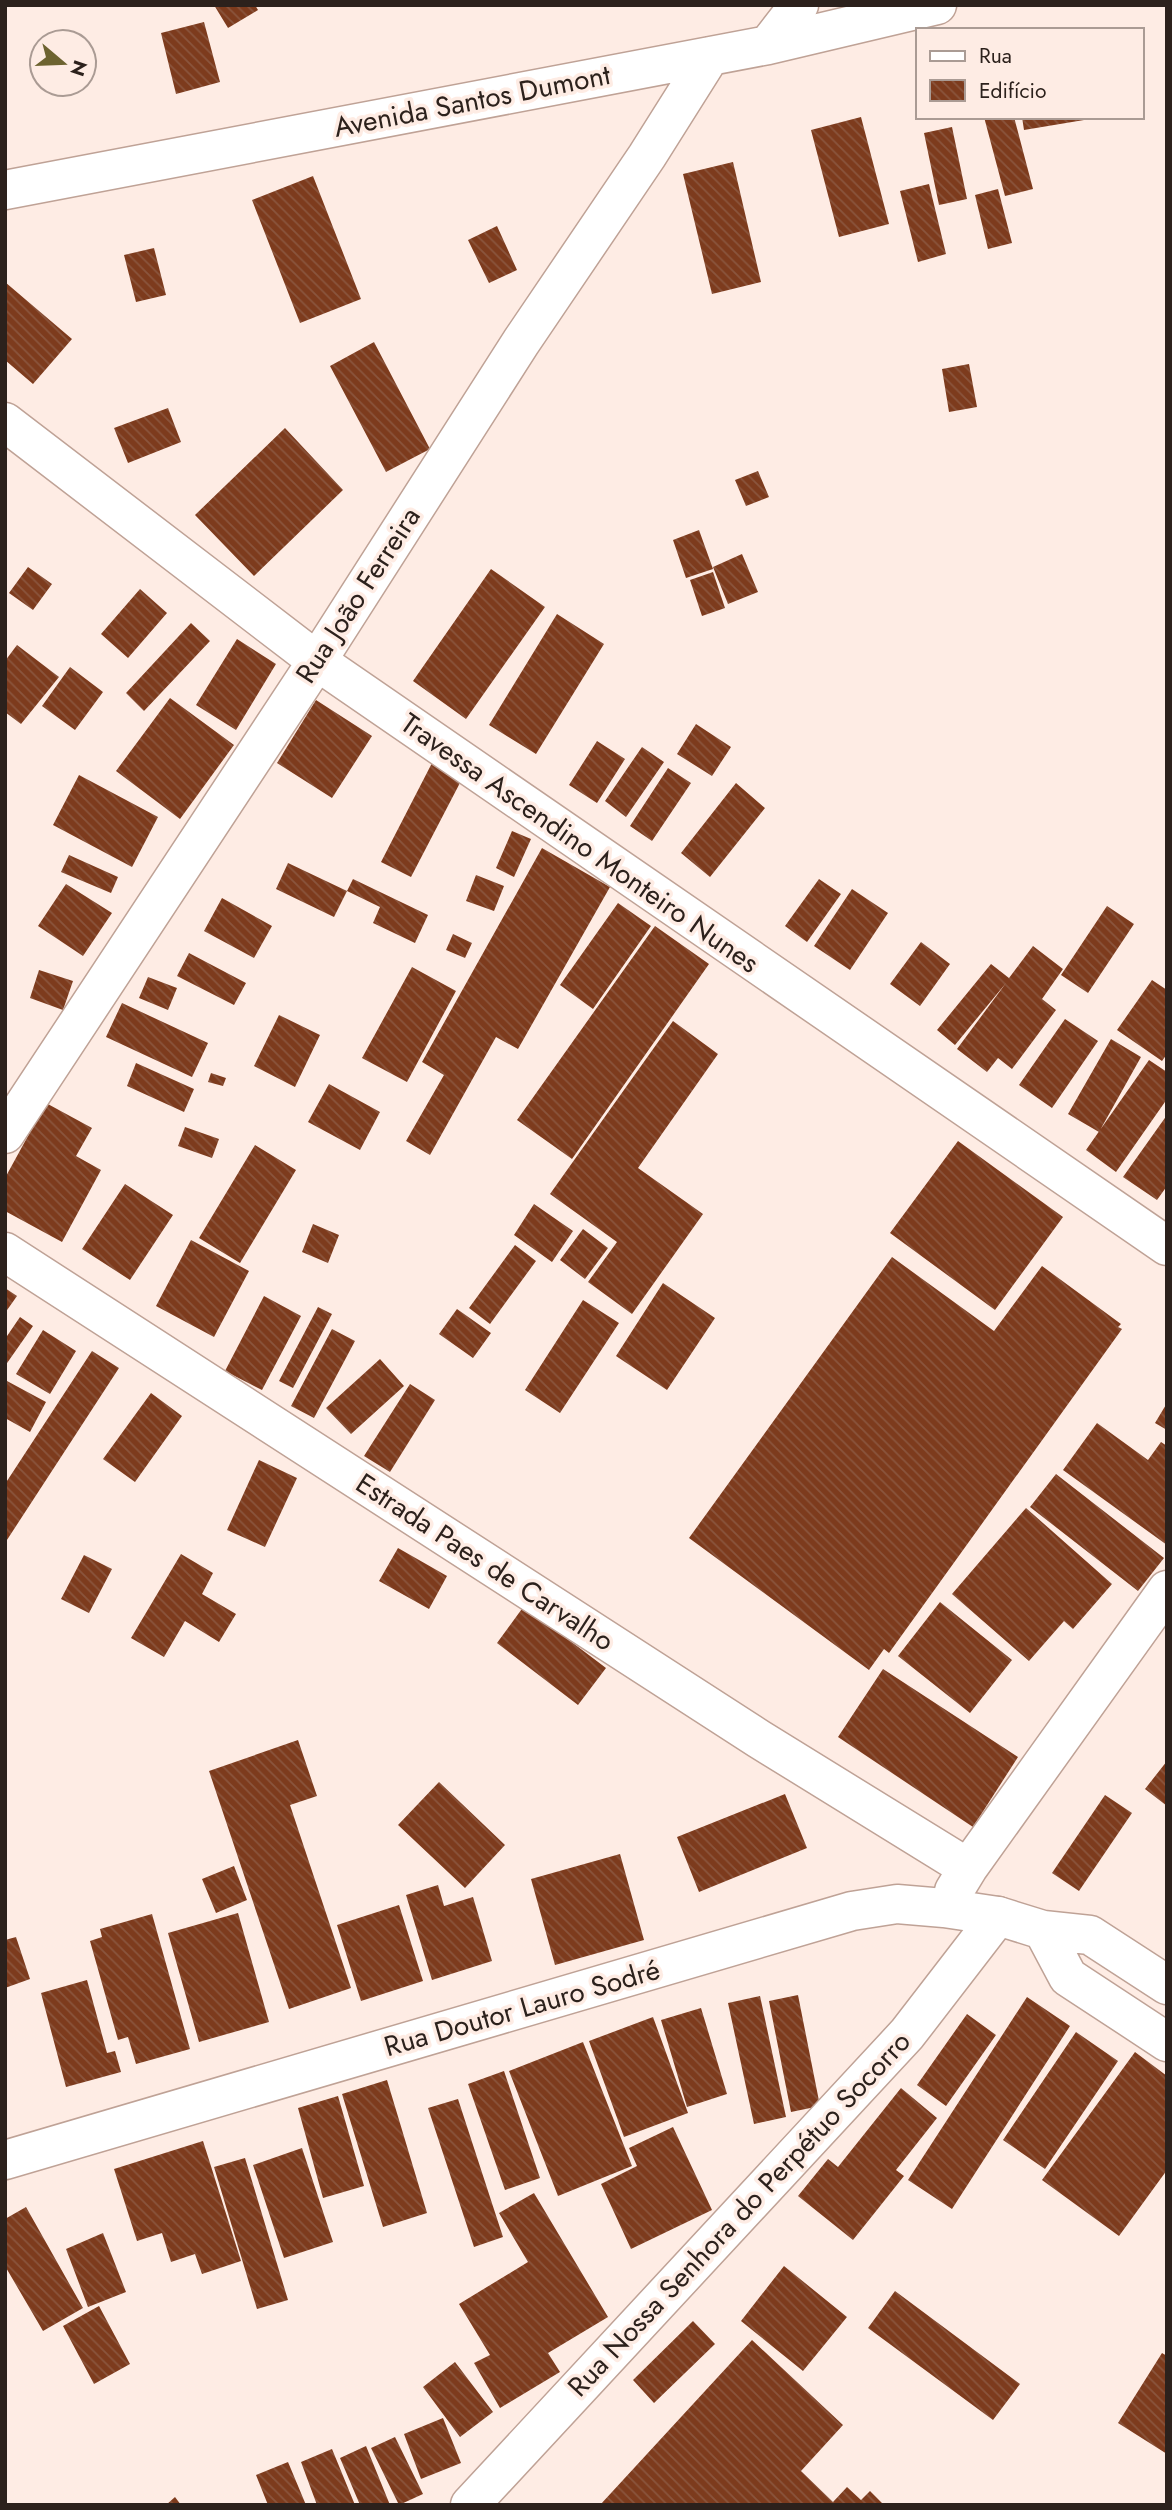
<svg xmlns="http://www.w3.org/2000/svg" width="1172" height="2510" font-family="Jost,sans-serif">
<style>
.building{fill:url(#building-back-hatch)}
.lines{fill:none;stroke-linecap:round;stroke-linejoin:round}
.minor-casing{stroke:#bfa296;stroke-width:41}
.major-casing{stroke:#bfa296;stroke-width:41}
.minor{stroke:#fff;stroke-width:38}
.major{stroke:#fff;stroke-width:38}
.labels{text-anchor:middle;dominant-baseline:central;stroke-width:7;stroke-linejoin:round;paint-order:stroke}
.street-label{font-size:28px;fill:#2c211c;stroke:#feece4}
</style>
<defs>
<pattern id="building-back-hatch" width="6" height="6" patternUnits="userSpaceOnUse" patternTransform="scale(1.75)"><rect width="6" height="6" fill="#7d3b1d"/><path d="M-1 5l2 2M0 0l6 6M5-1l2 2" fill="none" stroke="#8a553d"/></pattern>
</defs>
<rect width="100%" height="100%" fill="#feece4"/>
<path class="building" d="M214,5H255L258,10L228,28Z
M204,22L220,82L176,94L161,33Z
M861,117L889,224L839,237L811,130Z
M984,117H1014L1033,189L1005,196Z
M1022,117H1090V119L1024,130Z
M952,127L967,199L939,205L924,133Z
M733,162L761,282L712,294L683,174Z
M313,176L361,299L300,323L252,200Z
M929,184L946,254L918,262L900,191Z
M998,189L1012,243L988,249L975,195Z
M497,226L517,270L489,283L468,240Z
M154,248L166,295L136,302L124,255Z
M5,282L72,339L33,384L5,360Z
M374,342L430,449L386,472L330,366Z
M969,364L977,407L949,412L942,369Z
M168,408L181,442L128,463L114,428Z
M285,428L343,490L254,576L195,515Z
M758,471L769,497L746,506L735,480Z
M699,530L713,569L686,578L673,540Z
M742,554L758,592L728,604L713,567Z
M28,567L52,584L33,610L9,593Z
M491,569L545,607L466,719L413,681Z
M713,572L725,608L702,616L690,580Z
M140,589L167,613L128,658L101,634Z
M557,614L604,644L536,754L489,725Z
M191,623L210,641L144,711L126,693Z
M237,639L276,664L236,730L196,705Z
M17,645L59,677L21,724L5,712V661Z
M70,667L103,692L75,730L42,706Z
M170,698L234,745L180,819L116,771Z
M316,700L372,736L332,798L277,763Z
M696,724L731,747L712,776L677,754Z
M597,741L625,759L597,803L569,785Z
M642,747L664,762L626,817L605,801Z
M432,763L462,779L411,877L381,862Z
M668,768L691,783L652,841L630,826Z
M79,775L158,817L132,867L53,825Z
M736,783L765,808L710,877L681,853Z
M512,831L531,839L514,877L496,868Z
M542,848L610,887L518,1049L496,1037L430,1155L406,1141L444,1075L422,1062Z
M69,855L118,877L111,893L61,872Z
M288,863L347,891L353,879L428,915L415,943L373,923L380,907L347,891L334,917L276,889Z
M476,875L504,886L494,911L466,901Z
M819,879L841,894L807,942L785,926Z
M66,884L112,913L83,956L38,926Z
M852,889L888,913L850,970L814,946Z
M222,898L272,926L254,958L204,931Z
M618,903L651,926L593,1009L560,985Z
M1107,906L1134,924L1088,993L1061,975Z
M655,926L709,964L572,1159L517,1120Z
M453,934L472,943L465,958L446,950Z
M921,942L950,964L920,1006L890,984Z
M1033,946L1063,969L1042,999L1056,1010L1012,1069L998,1058L987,1072L957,1049L1006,983L955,1045L937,1030L991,964L1009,978Z
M189,953L246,983L234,1005L177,976Z
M412,967L456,991L407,1082L362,1058Z
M39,970L73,981L63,1010L30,998Z
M148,977L177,988L168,1010L139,998Z
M1152,980L1167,990V1054L1162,1061L1117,1030Z
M122,1003L208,1043L192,1077L106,1037Z
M279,1015L320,1035L295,1087L254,1066Z
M1065,1019L1098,1041L1052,1108L1019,1085Z
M673,1021L718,1054L638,1168L703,1214L632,1314L588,1282L617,1242L550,1194Z
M1111,1039L1141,1057L1099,1132L1068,1114Z
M1149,1060L1167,1072V1099L1116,1172L1086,1150Z
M136,1063L194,1089L184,1112L127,1086Z
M211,1073L226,1078L223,1086L208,1082Z
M329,1084L380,1112L360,1150L308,1122Z
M46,1103L92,1128L76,1156L101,1170L62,1242L5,1211V1178Z
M1167,1115V1186L1157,1200L1123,1177Z
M185,1127L219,1139L212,1158L178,1146Z
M958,1141L1063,1217L995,1310L890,1233Z
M255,1145L296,1170L240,1263L199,1238Z
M125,1184L173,1215L130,1280L82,1249Z
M534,1204L573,1231L552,1262L514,1235Z
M313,1224L339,1235L328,1263L302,1252Z
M583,1229L608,1248L585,1279L560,1260Z
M191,1240L249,1271L214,1337L156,1306Z
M515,1245L536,1261L490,1324L469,1308Z
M892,1257L994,1331L1042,1266L1121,1324L1118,1327L1122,1329L889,1653L884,1649L869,1670L689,1538Z
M663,1283L715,1318L667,1390L616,1356Z
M5,1288L17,1296L5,1313Z
M264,1296L301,1316L262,1390L225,1371Z
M583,1300L619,1323L560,1413L525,1390Z
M318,1307L332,1314L293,1388L279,1381Z
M457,1309L491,1333L473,1358L439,1334Z
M20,1317L33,1326L5,1366V1339Z
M332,1329L355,1341L314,1418L291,1406Z
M43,1330L76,1351L50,1394L16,1374Z
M92,1351L119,1368L5,1543V1484Z
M380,1359L404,1386L351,1434L326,1408Z
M7,1381L46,1402L30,1432L5,1418V1384Z
M410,1384L435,1400L390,1472L364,1456Z
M151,1393L182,1416L135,1482L103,1459Z
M1167,1403V1430L1155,1423Z
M1097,1423L1148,1460L1161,1442L1167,1446V1545L1063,1470Z
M259,1460L297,1478L265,1547L227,1530Z
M1056,1474L1164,1558L1138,1591L1030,1507Z
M1026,1508L1112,1584L1073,1629L1064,1621L1029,1661L952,1594Z
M398,1548L447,1576L429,1609L379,1581Z
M181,1554L213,1573L202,1594L236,1614L219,1642L185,1621L164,1657L131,1638Z
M84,1555L112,1569L89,1613L61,1599Z
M940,1602L1012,1660L970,1713L898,1656Z
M524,1606L606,1668L578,1705L497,1643Z
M883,1669L1018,1757L973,1827L838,1737Z
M298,1740L317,1796L290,1805L351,1988L289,2009L209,1771Z
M1167,1761V1806L1145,1789Z
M439,1782L505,1845L465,1888L398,1825Z
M785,1794L807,1848L699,1892L677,1837Z
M1105,1795L1132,1813L1079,1891L1052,1873Z
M620,1854L644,1940L555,1965L531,1879Z
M234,1866L247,1900L216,1913L202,1879Z
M438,1885L444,1906L473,1897L492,1961L432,1980L406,1895Z
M399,1905L423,1981L361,2001L337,1925Z
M238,1913L269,2022L199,2042L168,1933Z
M152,1914L190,2049L136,2064L128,2037L118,2040L90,1941L102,1937L100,1929Z
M16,1937L30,1979L5,1988V1940Z
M87,1980L107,2053L115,2051L121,2072L66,2087L41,1993Z
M798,1995L820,2106L791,2112L769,2001Z
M760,1996L786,2117L754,2124L728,2003Z
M1027,1997L1070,2026L952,2209L908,2180Z
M701,2008L727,2094L687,2107L661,2020Z
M967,2014L996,2035L946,2106L917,2085Z
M653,2017L688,2113L624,2137L589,2041Z
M1076,2032L1118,2061L1045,2169L1003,2140Z
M583,2042L632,2166L558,2196L509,2071Z
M1135,2052L1167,2076V2170L1119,2236L1042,2180Z
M504,2071L540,2178L505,2190L468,2084Z
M387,2080L427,2213L383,2227L342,2094Z
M901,2088L937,2118L896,2170L904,2176L853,2240L798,2196L828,2159L838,2167Z
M338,2096L364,2186L323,2198L298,2108Z
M458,2099L503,2237L474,2247L428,2108Z
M673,2127L712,2210L631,2249L601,2184L637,2166L629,2148Z
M203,2141L241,2261L202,2274L195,2254L171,2262L162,2233L137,2241L114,2169Z
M302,2148L333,2242L284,2258L253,2165Z
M245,2158L288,2300L257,2309L214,2167Z
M534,2193L608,2317L548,2353L560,2372L500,2408L474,2363L490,2355L459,2304L528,2262L499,2213Z
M26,2207L83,2308L43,2331L5,2266V2219Z
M103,2233L126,2292L88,2307L66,2249Z
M784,2266L847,2317L803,2371L741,2321Z
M895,2291L1020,2384L993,2420L868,2328Z
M99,2306L130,2364L94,2384L63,2326Z
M693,2321L715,2344L654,2403L633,2380Z
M752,2340L843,2425L801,2471L833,2502L847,2487L861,2500L870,2491L884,2505H600Z
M1162,2353L1167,2356V2454L1118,2423Z
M455,2362L493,2412L460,2437L423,2387Z
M443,2418L461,2463L421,2479L404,2434Z
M395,2437L423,2494L399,2505L371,2448Z
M366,2446L390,2505H360L340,2458Z
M332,2449L355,2505H317L301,2462Z
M288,2462L306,2505H268L256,2475Z
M175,2497L181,2505H166Z"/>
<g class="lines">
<g class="minor-casing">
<path id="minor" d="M768,45L799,5
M5,190L768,45L937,5
M5,422L317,661L1167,1246
M5,1134L317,661L521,342L647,156L710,56
M5,1252L759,1739L968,1868
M954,1891L968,1868L1167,1590
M470,2505L907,2034L998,1916"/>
</g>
<g class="major-casing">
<path id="major" d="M1043,1930L1068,1977L1167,2042
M5,2160L852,1911L897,1904L944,1908L998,1916L1043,1930L1090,1935L1167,1985"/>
</g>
<use href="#minor" class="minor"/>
<use href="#major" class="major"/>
</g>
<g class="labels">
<g class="street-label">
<text transform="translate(472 101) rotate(-11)">Avenida Santos Dumont</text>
<text transform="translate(358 595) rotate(-57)">Rua João Ferreira</text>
<text transform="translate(580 843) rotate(35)">Travessa Ascendino Monteiro Nunes</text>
<text transform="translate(485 1562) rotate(33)">Estrada Paes de Carvalho</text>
<text transform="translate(522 2008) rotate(-16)">Rua Doutor Lauro Sodré</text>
<text transform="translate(739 2214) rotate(-47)">Rua Nossa Senhora do Perpétuo Socorro</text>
</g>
</g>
<rect width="1172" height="2510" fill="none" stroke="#2c211c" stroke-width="14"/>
<rect x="916" y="28" width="228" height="91" fill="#feece4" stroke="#aa9b94" stroke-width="2"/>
<rect x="930" y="51" width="35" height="10" fill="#ffffff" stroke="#aa9b94" stroke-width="2"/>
<text x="979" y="63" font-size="21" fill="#2c211c">Rua</text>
<rect x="930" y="80" width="35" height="21" fill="url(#building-back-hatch)" stroke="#aa9b94" stroke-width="2"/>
<text x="979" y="98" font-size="21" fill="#2c211c">Edifício</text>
<g transform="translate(63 63) rotate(109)"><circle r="33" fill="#feece4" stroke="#aa9b94" stroke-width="2"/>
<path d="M0-5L12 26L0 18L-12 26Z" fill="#6d6330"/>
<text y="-10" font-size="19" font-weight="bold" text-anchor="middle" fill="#2c211c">N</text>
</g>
</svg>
